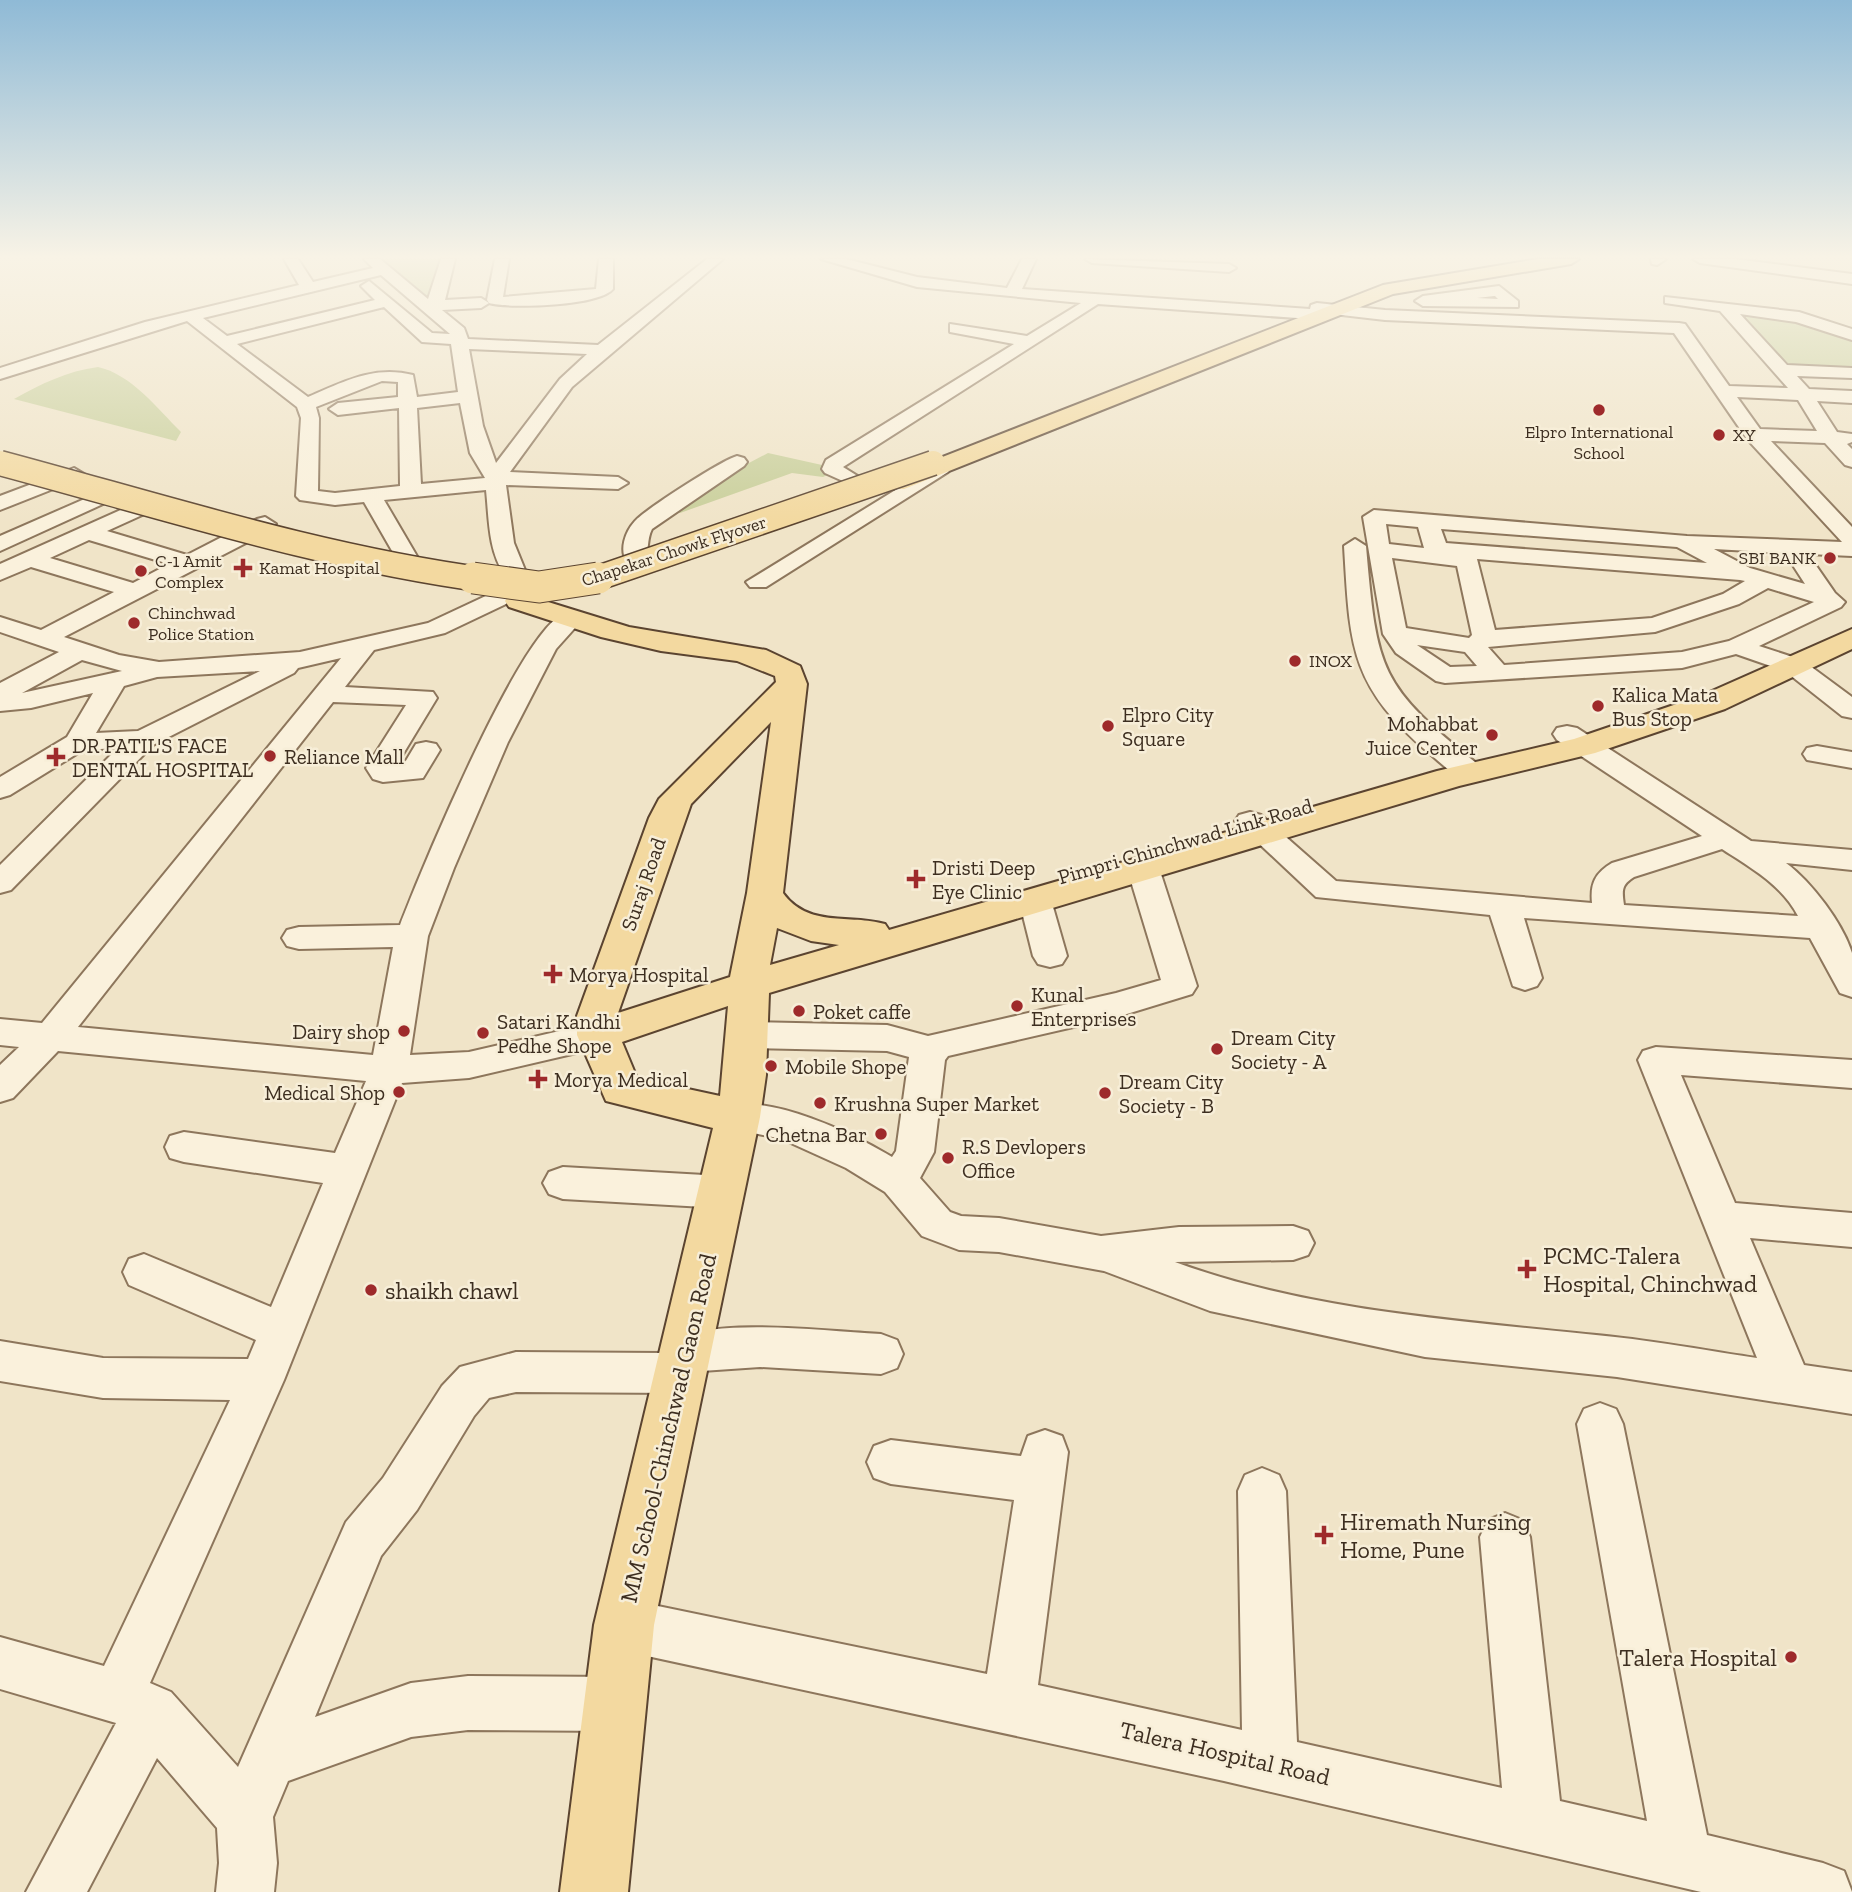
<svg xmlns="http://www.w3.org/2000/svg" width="1852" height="1892" font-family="'Zilla Slab',serif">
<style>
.green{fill:#c9cf9b}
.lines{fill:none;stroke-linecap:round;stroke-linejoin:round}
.minor-casing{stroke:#8d765c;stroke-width:4}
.major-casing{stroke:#5b4430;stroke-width:4}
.minor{fill:#faf1dc;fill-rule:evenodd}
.major{fill:#f3d9a0;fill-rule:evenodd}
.major-bridge-far1-casing{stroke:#5b4430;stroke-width:27;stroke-linecap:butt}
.major-bridge-casing{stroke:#5b4430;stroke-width:33;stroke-linecap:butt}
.major-bridge-far1{stroke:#f3d9a0;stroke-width:24}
.major-bridge{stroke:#f3d9a0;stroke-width:31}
.poi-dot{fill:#9e2a2b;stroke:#f7eed8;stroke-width:2.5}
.labels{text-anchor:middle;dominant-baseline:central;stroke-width:5;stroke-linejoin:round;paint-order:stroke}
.far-poi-label{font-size:18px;fill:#3d2e20;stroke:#f7eed8;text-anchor:start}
.far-street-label{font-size:18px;fill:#3d2e20;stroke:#f7eed8}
.poi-label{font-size:21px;fill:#3d2e20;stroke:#f7eed8;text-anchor:start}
.street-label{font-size:21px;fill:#3d2e20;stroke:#f7eed8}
.near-poi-label{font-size:24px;fill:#3d2e20;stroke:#f7eed8;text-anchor:start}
.near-street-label{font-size:24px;fill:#3d2e20;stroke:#f7eed8}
</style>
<rect width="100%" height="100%" fill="#f0e4c8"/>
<path class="green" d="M381,259H445L434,302Z
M1730,308L1811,322L1852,338V375L1789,372Z
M98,367C131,374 158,409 181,432L176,441L14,399C41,384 67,371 98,367Z
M768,453L840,469L823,477L792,473L680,513L664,508Z"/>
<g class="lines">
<g class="minor-casing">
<path id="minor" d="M284,259H298L313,282L373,268L364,259H380L428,299L441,259H455L445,300L481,298L489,303L481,308L442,310L464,328L468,339L598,345L707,259H723L572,387L510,472L618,477L628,483L618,489L506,485L514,543L525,570L521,575H505C488,551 489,518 486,490L384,500L418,558L407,565L399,563L364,502L335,505L300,500L296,496L301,418L297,407L187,321L0,379V368L145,322L299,285ZM381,275L450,334L432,333L369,281L361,286L375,300L227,336L203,318ZM384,307L422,342L451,344L458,392L417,397L413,375C374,365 343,382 308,397L237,344ZM469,349L587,354L560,379L496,463L483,426ZM382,381L398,382V397L338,403L329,409L338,415L399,408L400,486L335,493L318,491L319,418L316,407ZM460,403L470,453L485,478L421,484L417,408Z
M495,259H509L503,297L596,289L599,259H613V289C599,306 511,309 489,303L487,300Z
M821,259H846L917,277L1007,288L1022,259H1036L1022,289L1310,309L1311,305L1317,303L1385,310L1679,323L1685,324L1729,386L1788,388L1720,311L1665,303V297L1799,312L1852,329V340L1796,322L1740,314L1787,365L1852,368V378L1797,376L1809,389L1852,391V403L1817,401L1837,432L1852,434V442L1847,444L1852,449V467L1845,465L1825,443L1771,441L1852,527V556L1808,554L1835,593L1845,602L1841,607L1759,646L1802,660L1852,697V718L1842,716L1785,671L1736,654L1682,668L1445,683L1436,681L1396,653L1383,634L1363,517L1374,510L1687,536L1842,542L1747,439L1674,333L1385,320L1333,314L1325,320L1098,304L843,467L864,480L854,486L825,473L822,469L826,460L1014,344L950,332V324L1027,336L1081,303L917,287ZM1737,397L1798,400L1817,431L1760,429ZM1386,524L1418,527L1424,548L1389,544ZM1441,529L1677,547L1707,563L1446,543ZM1714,549L1785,553L1805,584L1750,568ZM1392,558L1457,566L1472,635L1469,638L1406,628ZM1477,559L1740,580L1745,581L1723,594L1652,618L1495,630ZM1768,588L1814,602L1729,641L1682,652L1504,665L1488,647L1655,632L1739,604ZM1417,645L1465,652L1477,666L1450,667Z
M1085,259L1229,264L1236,268L1229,272L1092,263Z
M1651,259H1666L1657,265L1652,264Z
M1693,259H1735L1852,274V284L1700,263Z
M1499,286L1518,301V307L1423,306L1415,301L1423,296ZM1495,296L1498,299L1477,298L1494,296Z
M737,456L744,458L747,462L744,466L652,529C646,540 650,552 643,562H627C619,550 625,532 635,521C646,509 722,460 737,456Z
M941,462L951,468L948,472L766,587H750L746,582Z
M74,468L84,474L81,478L0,510V496Z
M96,494L107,500L103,504L0,551V536Z
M143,500L154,506L151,511L107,531L187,555L257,519L265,517L276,524L273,529L64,637L119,655L159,662L300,652L428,623L490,594H506L510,599L506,604L445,633L374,650L345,687L433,692L437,698L397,764H404L416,744L426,742L436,744L440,750L423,778L383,782L373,779L366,768L406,705L333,702L78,1027L373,1055L393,947L299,949L287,946L282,938L287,930L299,927L400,925C421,871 518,635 563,614C568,612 573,613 579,615L582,620L556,649L508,742L454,868L428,936L410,1055L469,1052L598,1022L611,1026L616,1035L611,1044L598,1048L469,1078L402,1083L284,1380L150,1683L171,1692L238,1767L346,1522L383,1478L442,1386L460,1367L516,1352L663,1353L669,1339C728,1318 819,1331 881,1334L897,1340L903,1354L897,1368L881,1374L760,1367L702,1371L696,1387L680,1393L516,1392L489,1398L474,1416L417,1510L381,1556L315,1717L411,1683L468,1676L617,1677L636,1685L644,1704L636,1723L617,1731L468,1730L411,1737L288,1781L273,1817L277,1863L274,1892H216L219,1863L217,1828L157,1758L87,1892H26L116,1723L0,1689V1637L104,1666L230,1400L103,1398L0,1381V1341L103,1358L248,1359L256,1340L129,1285L123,1272L129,1259L144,1254L271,1307L323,1183L184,1162L170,1158L165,1147L170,1136L184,1132L335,1153L366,1081L58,1051L13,1098L0,1102V1065L19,1047L0,1045V1019L42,1023L341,658L298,668L294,673L153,745L11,890L0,893V865L118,748L83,750L10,795L0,798V777L67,737L93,693L31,708L0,711V683L59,652L0,632V617L41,630L114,592L31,567L0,580V564ZM89,540L169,564L133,583L50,558ZM82,660L122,671L22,693ZM260,671L138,731L96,733L124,686L157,677Z
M1355,539L1366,546C1377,672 1379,685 1480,766L1484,772L1480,778C1459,783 1446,767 1430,754C1349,685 1350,646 1344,546Z
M1567,726L1577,728L1751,841L1852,850V870L1786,863C1812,882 1843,924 1852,953C1852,965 1852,984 1852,997L1840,993L1810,938L1524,918L1542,978L1537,986L1525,990L1513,986L1490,915L1316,897L1235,821L1239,815L1250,812L1261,815L1336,881L1592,903C1590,884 1595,873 1612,863L1702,836L1557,740L1553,734L1557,728ZM1722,849C1751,868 1782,885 1798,916L1624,905C1622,891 1621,885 1634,877Z
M1817,746L1852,752V768L1807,760L1803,754L1807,748Z
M1143,858L1154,861L1159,868L1197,986L1192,994L1117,1017L948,1056L945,1060L934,1152L920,1178L950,1212L961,1216L999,1218L1101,1236L1179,1227L1293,1226L1308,1231L1314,1243L1308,1255L1293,1260L1175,1262C1315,1313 1467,1321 1615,1337C1662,1342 1709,1351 1757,1358L1638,1060L1643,1051L1656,1047L1852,1060V1088L1681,1075L1735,1203L1852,1213V1247L1750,1238L1804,1365L1852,1372V1414L1617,1377L1425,1357L1210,1311L1104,1271L999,1252L959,1250L922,1236L885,1192L846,1168L782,1139L725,1127L719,1117L725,1107C769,1093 854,1134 892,1157L896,1151L909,1057L887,1051L746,1048L733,1044L728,1035L733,1026L746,1022L887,1025L928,1036L1116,993L1161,980L1127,868L1132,861Z
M1035,890L1046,893L1051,900L1067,956L1062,964L1050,967L1038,964L1033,956L1019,900L1024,893Z
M563,1167L722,1176L736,1181L742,1192L736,1203L722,1208L563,1199L549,1194L543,1183L549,1172Z
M1600,1403L1616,1409L1623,1424L1707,1835L1823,1863L1844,1871L1852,1892H1701L1224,1781L624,1651L606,1643L598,1625L606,1607L624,1599L987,1674L1014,1500L891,1484L874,1478L867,1462L874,1446L891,1440L1021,1456L1028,1436L1045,1430L1062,1436L1068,1452L1038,1685L1242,1730L1238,1491L1245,1475L1262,1468L1279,1475L1286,1491L1297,1742L1502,1788L1480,1537L1488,1520L1505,1513L1522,1520L1530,1537L1560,1801L1647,1821L1577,1424L1584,1409Z"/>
</g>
<g class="major-casing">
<path id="major" d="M1538,259H1579L1571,264L1393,294L904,489H886L883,484L886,479L1383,285Z
M519,593L629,627L766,650L800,666L807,684L783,893C808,928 850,914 885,924L889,930L1437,771L1574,739L1703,695L1852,629V649L1725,709L1595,753L1459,786L769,993L766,1075L760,1117L654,1625L628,1892H560L594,1625L713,1128L606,1101L577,1035V1016L649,818L659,799L776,682L775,676L737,661L661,651L601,637L509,607L505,601L509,595ZM771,722L747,893L730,977L618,1013L691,804ZM777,928L811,941L839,945L770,965ZM728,1006L720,1096L637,1078L622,1042Z"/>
</g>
<use href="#minor" class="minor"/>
<use href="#major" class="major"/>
<g class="major-bridge-far1-casing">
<path id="major-bridge-far1" d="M0,463C161,506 321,558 486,580
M592,580L933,463"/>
</g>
<g class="major-bridge-casing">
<path id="major-bridge" d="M473,578L539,587L598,578"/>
</g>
<use href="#major-bridge-far1" class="major-bridge-far1"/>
<use href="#major-bridge" class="major-bridge"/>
</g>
<linearGradient id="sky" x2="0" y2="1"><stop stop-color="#8fbad6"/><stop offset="0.49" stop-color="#f8f3e6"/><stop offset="1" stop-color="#f8f3e6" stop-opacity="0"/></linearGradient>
<rect width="1852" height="524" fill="url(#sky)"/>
<g class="poi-dot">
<circle cx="1599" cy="410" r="7"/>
<circle cx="1719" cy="435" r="7"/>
<circle cx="1830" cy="558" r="7"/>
<path d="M239.5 557.5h7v7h7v7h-7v7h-7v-7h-7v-7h7z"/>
<circle cx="141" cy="571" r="7"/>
<circle cx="134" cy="623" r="7"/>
<circle cx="1295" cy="661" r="7"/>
<circle cx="1598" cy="706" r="7"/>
<circle cx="1108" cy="726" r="7"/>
<circle cx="1492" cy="735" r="7"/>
<circle cx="270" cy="756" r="7"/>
<path d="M52.5 746.5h7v7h7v7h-7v7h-7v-7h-7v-7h7z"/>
<path d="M912.5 868.5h7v7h7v7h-7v7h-7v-7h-7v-7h7z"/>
<path d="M549.5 963.5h7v7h7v7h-7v7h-7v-7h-7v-7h7z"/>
<circle cx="1017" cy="1006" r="7"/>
<circle cx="799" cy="1011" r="7"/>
<circle cx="404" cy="1031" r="7"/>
<circle cx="483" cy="1033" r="7"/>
<circle cx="1217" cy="1049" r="7"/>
<circle cx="771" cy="1066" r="7"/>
<path d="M534.5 1068.5h7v7h7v7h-7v7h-7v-7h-7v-7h7z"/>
<circle cx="399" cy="1092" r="7"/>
<circle cx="1105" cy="1093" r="7"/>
<circle cx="820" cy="1103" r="7"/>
<circle cx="881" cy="1134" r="7"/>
<circle cx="948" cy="1158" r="7"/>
<path d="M1523.5 1258.5h7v7h7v7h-7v7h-7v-7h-7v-7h7z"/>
<circle cx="371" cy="1290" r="7"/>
<path d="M1320.5 1524.5h7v7h7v7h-7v7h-7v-7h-7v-7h7z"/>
<circle cx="1791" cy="1657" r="7"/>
</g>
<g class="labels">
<g class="far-poi-label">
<text x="1599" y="432" text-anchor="middle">Elpro International<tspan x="1599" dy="21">School</tspan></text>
<text x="1733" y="435">XY</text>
<text x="1816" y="558" text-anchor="end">SBI BANK</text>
<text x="155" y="561">C-1 Amit<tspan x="155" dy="21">Complex</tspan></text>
<text x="259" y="568">Kamat Hospital</text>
<text x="148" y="613">Chinchwad<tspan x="148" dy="21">Police Station</tspan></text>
<text x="1309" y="661">INOX</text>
</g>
<g class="far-street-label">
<text transform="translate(674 551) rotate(-18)">Chapekar Chowk Flyover</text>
</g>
<g class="poi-label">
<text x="1612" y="694">Kalica Mata<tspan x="1612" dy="24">Bus Stop</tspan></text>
<text x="1122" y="714">Elpro City<tspan x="1122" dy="24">Square</tspan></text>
<text x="1478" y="723" text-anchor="end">Mohabbat<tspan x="1478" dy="24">Juice Center</tspan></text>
<text x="72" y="745">DR PATIL'S FACE<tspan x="72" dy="24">DENTAL HOSPITAL</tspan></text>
<text x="284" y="756">Reliance Mall</text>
<text x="932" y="867">Dristi Deep<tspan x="932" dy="24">Eye Clinic</tspan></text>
<text x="569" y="974">Morya Hospital</text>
<text x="1031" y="994">Kunal<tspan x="1031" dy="24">Enterprises</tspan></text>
<text x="813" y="1011">Poket caffe</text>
<text x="497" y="1021">Satari Kandhi<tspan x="497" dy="24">Pedhe Shope</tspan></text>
<text x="390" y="1031" text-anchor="end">Dairy shop</text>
<text x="1231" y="1037">Dream City<tspan x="1231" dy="24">Society - A</tspan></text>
<text x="785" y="1066">Mobile Shope</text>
<text x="554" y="1079">Morya Medical</text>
<text x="1119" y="1081">Dream City<tspan x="1119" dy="24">Society - B</tspan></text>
<text x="385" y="1092" text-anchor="end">Medical Shop</text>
<text x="834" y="1103">Krushna Super Market</text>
<text x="867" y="1134" text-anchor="end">Chetna Bar</text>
<text x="962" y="1146">R.S Devlopers<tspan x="962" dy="24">Office</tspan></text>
</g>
<g class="street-label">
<text transform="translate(1185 841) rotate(-16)">Pimpri Chinchwad Link Road</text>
<text transform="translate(643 884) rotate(-71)">Suraj Road</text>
</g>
<g class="near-poi-label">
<text x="1543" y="1255">PCMC-Talera<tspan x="1543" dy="28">Hospital, Chinchwad</tspan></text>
<text x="385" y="1290">shaikh chawl</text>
<text x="1340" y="1521">Hiremath Nursing<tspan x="1340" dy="28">Home, Pune</tspan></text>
<text x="1777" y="1657" text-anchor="end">Talera Hospital</text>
</g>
<g class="near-street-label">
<text transform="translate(668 1428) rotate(-77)">MM School-Chinchwad Gaon Road</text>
<text transform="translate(1225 1753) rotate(13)">Talera Hospital Road</text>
</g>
</g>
</svg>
